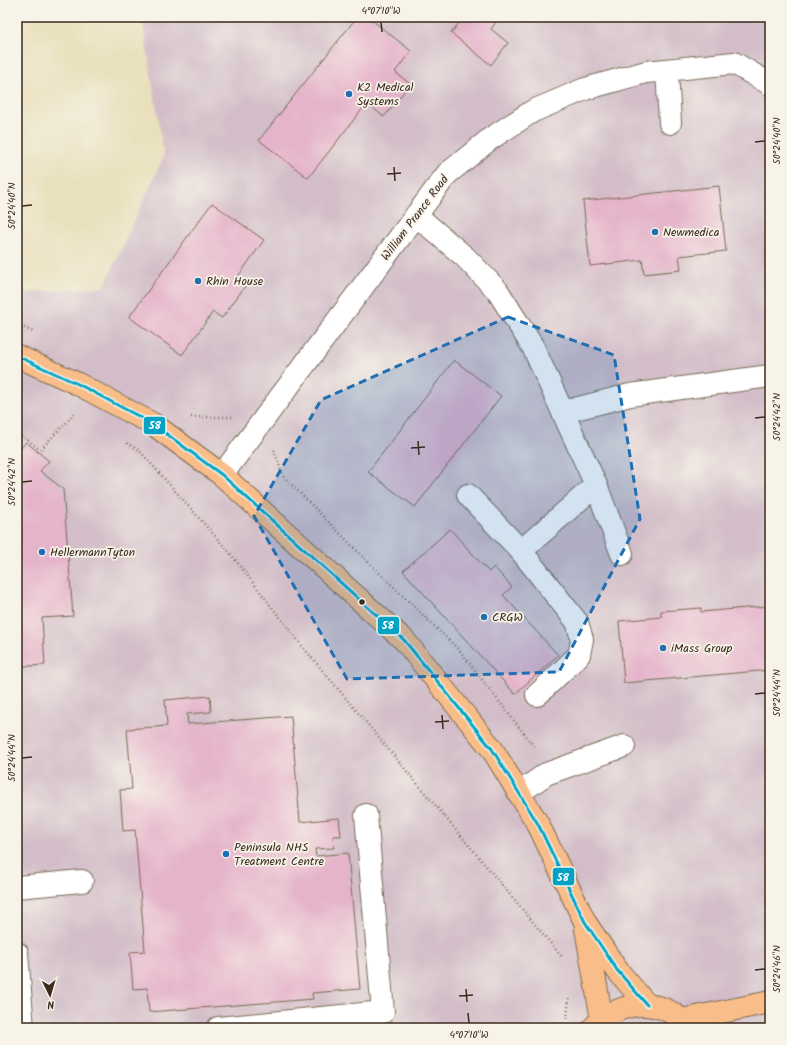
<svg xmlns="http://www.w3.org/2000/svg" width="787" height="1045" font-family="Kalam,sans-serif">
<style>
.industrial{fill:#d2bdc8}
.building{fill:#e5b3ca}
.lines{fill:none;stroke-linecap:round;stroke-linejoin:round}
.minor-casing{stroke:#786a55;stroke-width:24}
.major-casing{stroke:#786a55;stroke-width:24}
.path{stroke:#786a55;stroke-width:2.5;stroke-dasharray:1 3;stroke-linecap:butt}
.minor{stroke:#fff;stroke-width:22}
.major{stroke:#f8bd88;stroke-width:22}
.bus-1-casing{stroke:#f7f3e8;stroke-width:6}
.bus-1{stroke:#03a3c5;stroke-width:3}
.marked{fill:#1f6fb2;fill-opacity:0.2;stroke:#1f6fb2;stroke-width:3;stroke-dasharray:8 5;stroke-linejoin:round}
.ticks{fill:none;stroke:#3b2a1e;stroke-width:1.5}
.poi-dot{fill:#1f6fb2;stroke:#f7f3e8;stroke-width:1.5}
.bus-dot{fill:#3b2a1e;stroke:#f7f3e8;stroke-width:1.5}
.labels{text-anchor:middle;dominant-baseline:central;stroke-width:3.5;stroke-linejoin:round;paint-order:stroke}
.poi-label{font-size:12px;fill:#3b2a1e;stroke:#f7f3e8;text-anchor:start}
.street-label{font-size:12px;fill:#3b2a1e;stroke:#f7f3e8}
.line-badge{stroke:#f7f3e8;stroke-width:1.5}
.badge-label{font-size:11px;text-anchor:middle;font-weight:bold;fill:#fff}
.neatline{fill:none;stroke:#3b2a1e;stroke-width:1.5}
.ticks-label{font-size:10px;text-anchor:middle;fill:#3b2a1e}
</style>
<rect width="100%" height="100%" fill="#f7f3e8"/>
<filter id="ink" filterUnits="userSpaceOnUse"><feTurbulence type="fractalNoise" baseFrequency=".025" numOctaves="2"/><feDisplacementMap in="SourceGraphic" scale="8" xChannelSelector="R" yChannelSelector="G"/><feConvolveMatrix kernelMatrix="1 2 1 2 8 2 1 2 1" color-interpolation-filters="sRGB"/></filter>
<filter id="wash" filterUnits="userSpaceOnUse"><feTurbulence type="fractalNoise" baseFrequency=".012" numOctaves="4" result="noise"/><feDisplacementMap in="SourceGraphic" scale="16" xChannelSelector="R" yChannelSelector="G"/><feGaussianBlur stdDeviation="0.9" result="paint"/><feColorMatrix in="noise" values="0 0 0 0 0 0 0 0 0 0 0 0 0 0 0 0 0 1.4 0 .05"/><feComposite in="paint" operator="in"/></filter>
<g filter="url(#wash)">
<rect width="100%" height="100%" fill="#e9e0bc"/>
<path class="industrial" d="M142,17H770V1028H17V293L104,287L164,156Z"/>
<g id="blocks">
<path class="building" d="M357,17H368L411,51L395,72L410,84L384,117L367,103L308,178L259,140Z
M464,17H497L499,18L491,29L508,43L491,65L451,33Z
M719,186L726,251L679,256L681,270L644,274L642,260L590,266L583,201Z
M212,203L264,240L237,278L246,285L222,318L213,312L182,355L129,317Z
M454,360L501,396L415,507L368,472Z
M26,442L49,461L40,471L63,489L73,616L42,618L45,665L17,667V453Z
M450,529L489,572L494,567L512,587L503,595L558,655L515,694L403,571Z
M770,606V670L624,683L619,621L661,617V611L701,608V612Z
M210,696L211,712L187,714L188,724L291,716L300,822L339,818L341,836H333L334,848L315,849L316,856L348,853L360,989L312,993L313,999L149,1012L147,988L133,989L130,952L145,951L135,830L123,831L120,790L132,789L127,729L167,726L165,700Z"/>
</g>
</g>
<g filter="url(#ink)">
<use href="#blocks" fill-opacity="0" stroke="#786a55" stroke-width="1"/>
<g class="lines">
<g class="minor-casing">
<path id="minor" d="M667,70L670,123
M416,215L465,257L497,290L533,347L596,485L622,554
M563,412L630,395L770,376
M222,475L447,174L490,139L533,111L585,89L646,72L734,63L770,84
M468,495L521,551
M537,695L579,655L582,639L577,622L521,551L596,485
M519,793L546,774L624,746
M17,887L82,881
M17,953L23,1028
M218,1028L383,1012L366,815"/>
</g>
<g class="major-casing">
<path id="major" d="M17,356L78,384L153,424L222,475L404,640L492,749L538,824L585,922L617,970L647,1005
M586,929L602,1020
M682,1020L770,1002
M593,1028C621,999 662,996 689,1028"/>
</g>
<path class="path" d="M17,324L33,332
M191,417H232
M17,435L24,437L40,450
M127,443L139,450L230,553L303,647L563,958
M274,450L283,476L369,563L460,651L536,749
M38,452L76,412
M567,1019L569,996"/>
<use href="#minor" class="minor"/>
<use href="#major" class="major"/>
<g class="bus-1-casing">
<path id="bus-1" d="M17,356L78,384L153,424L222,475L404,640L492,749L538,824L585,922L617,970L647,1005"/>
</g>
<use href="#bus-1" class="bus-1"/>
</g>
</g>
<path class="marked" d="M508,317L614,355L640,519L559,672L347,679L254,516L321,400Z"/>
<path class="ticks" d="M381,22L382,32M755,142L765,141M394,167L395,181M387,174L401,173M22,206L32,205M755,418L765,417M418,441L419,455M411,448L425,447M22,482L32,481M755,694L765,693M442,715L443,729M435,722L449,721M22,758L32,757M755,970L765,969M466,989L467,1002M459,996L473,995M468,1013L469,1023"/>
<g class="poi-dot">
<circle cx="349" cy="94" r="4"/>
<circle cx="655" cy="232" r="4"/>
<circle cx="198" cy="281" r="4"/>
<circle cx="42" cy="552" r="4"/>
<circle cx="484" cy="617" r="4"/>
<circle cx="663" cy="648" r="4"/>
<circle cx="226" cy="854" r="4"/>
</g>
<circle class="bus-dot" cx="362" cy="602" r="3.5"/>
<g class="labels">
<g class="poi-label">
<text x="357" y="87">K2 Medical<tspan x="357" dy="14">Systems</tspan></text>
<text x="663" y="232">Newmedica</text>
<text x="206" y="281">Rhin House</text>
<text x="50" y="552">HellermannTyton</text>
<text x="492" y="617">CRGW</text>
<text x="671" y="648">iMass Group</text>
<text x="234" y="847">Peninsula NHS<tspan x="234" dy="14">Treatment Centre</tspan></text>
</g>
<g class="street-label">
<text transform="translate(415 218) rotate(-53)">William Prance Road</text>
</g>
</g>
<g class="line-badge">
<rect x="143" y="416" width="23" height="19" rx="4" fill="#03a3c5"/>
<rect x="377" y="616" width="23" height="19" rx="4" fill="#03a3c5"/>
<rect x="552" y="867" width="23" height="19" rx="4" fill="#03a3c5"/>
</g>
<g class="badge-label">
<text x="155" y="429">58</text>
<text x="388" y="629">58</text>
<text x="563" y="881">58</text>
</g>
<rect width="787" height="1045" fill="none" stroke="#f7f3e8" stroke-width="44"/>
<g transform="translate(50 995) rotate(175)" stroke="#f7f3e8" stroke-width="3" paint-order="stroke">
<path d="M0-3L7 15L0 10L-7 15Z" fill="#3b2a1e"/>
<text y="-6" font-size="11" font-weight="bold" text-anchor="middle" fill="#3b2a1e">N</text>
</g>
<rect x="22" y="22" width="743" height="1001" class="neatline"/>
<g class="ticks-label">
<text x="381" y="14">4°07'10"W</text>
<text transform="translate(776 141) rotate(-90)" y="4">50°24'40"N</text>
<text transform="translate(11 206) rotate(-90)" y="4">50°24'40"N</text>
<text transform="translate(776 417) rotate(-90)" y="4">50°24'42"N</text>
<text transform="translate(11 482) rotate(-90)" y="4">50°24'42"N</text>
<text transform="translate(776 693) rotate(-90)" y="4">50°24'44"N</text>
<text transform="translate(11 758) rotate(-90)" y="4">50°24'44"N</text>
<text transform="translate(776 969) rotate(-90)" y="4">50°24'46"N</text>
<text x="469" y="1038">4°07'10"W</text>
</g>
</svg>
